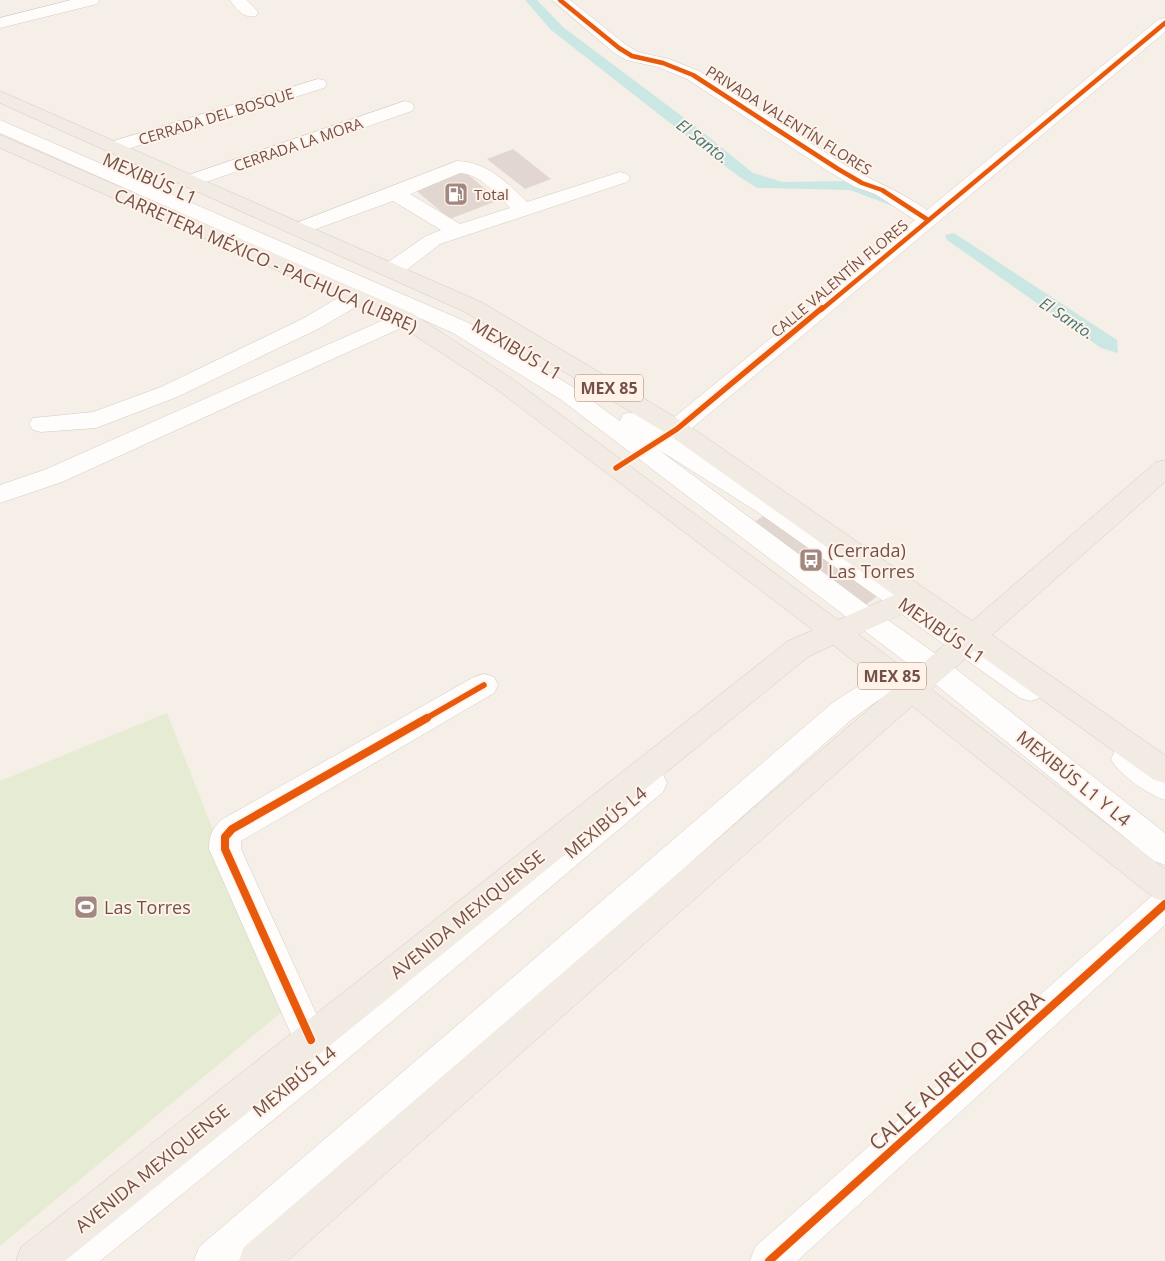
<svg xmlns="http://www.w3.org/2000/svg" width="1165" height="1261" font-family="'Open Sans',sans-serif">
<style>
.green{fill:#e6ecd3}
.water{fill:#cbe7e4}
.building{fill:#e2d6d0}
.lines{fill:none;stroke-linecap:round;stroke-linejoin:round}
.minor-casing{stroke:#d4cac5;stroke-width:1}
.major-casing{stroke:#d5c9c5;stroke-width:1}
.minor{fill:#fefdfc;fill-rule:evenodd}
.major{fill:#f2ebe4;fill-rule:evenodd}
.cycleway-far2-casing{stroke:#fff2e8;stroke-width:6}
.cycleway-far1-casing{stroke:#fff2e8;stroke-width:9}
.cycleway-casing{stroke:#fff2e8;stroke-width:11}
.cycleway-far2{stroke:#e8590c;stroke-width:4.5}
.cycleway-far1{stroke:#e8590c;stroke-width:5.5}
.cycleway{stroke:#e8590c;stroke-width:8}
.labels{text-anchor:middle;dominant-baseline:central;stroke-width:4;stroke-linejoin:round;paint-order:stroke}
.far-street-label{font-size:15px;fill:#735149;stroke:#fff2e8}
.far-poi-label{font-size:15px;fill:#735149;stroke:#fff2e8;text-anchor:start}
.far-water-label{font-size:16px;font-style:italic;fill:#3e7878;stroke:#fff2e8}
.shield{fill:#fff2e8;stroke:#9d8179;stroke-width:1}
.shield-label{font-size:16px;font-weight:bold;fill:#735149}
.street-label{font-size:18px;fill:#735149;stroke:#fff2e8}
.poi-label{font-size:18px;fill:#735149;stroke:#fff2e8;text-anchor:start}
.near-street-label{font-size:21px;fill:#735149;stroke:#fff2e8}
</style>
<rect width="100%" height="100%" fill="#f6efe8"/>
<path class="green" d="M167,713L284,1010L0,1246V781Z"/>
<path class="water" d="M525,0H537L563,27L695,126L753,173L783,182L845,181L871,188L898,208L850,190L757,188L738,176L551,30Z
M954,233L1117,340L1118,353L1101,348L947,240L945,235Z"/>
<path class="building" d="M513,149L551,179L525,189L487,159Z
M461,169L499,200L450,219L413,188Z
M767,513L880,594L862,608L749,526Z"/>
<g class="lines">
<g class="minor-casing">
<path id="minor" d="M71,0H99L97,4L0,28V18Z
M230,0H247L258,12L256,16C244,19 236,9 230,0Z
M552,0H570L625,44L638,52L669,59L699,71L845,165C872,181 901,191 927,210L1159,19L1165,18V32L679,439L774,499L1040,682L1044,690L1040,698L1030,701L1020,698L756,511L659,450L875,611L946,661L1165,833V865L1154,861L935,684L932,689C921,693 911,691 900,692C882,694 866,710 851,720L242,1261H194L199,1247L831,704C859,685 881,670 916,670L560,399L453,333L413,315L415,318L412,323L62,482L0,503V485L44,470L404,311L365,294L367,297L364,302L320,328L177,397L96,428L41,432L33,430L29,424L33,418L93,412L161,387L304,318L348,292L358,291L0,133V120L469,323L576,389L620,421L623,414C638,410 648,420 661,428L915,220L875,194L855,187L831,173L687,79L658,67L626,60L613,52Z
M318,79L324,80L327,84L324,88L121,151L114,153L107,151L104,147L107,143Z
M405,101L412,103L414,107L412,111L197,185L190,187L183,185L180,181L183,177Z
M457,161C488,162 506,182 527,202L620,172L627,174L630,178L627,182L440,244L400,275L392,276L384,275L381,270L384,265L426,236L441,230L393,201L305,233L298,235L291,233L288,229L291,225ZM460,173C480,174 497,194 510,208L460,224L410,194Z
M484,674L494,677L498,685L494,693L241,841V849L325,1033L641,774L652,770L663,774L667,783L663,792L332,1072L100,1261H51L56,1247L301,1053L299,1052L209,849C209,836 212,829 221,820L474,677Z
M1126,747L1137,750L1165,770V800C1148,794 1119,775 1111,759L1115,750Z
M1165,890V925L797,1261H750L755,1247L1154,894Z"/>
</g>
<g class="major-casing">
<path id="major" d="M0,91L481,302L685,423L972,621L1156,462L1165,460V482L992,635L1165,755V783L1154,780L974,651L931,689L1165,869V902L1154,898L912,706L287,1261H239L244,1247L891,690L833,645L808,657L65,1261H16L21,1247L788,641L813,630L495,388L396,323L0,148V135L412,313L511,378L838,620L894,595L669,435L465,312L0,103ZM914,609L953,637L911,674L858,634Z"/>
</g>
<use href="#minor" class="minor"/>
<use href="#major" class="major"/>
<g class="cycleway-far2-casing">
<path id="cycleway-far2" d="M560,0L619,48L632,56L663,63L693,75L838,169L862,183L882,190L928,220
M821,310L1165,23"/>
</g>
<g class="cycleway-far1-casing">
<path id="cycleway-far1" d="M616,468L677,429L822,308
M425,719L484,685"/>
</g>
<g class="cycleway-casing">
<path id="cycleway" d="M311,1040L225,849V837L232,829L427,718
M769,1261L1165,904"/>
</g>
<use href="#cycleway-far2" class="cycleway-far2"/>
<use href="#cycleway-far1" class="cycleway-far1"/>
<use href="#cycleway" class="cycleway"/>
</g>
<defs>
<g id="fuel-square" transform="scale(1.25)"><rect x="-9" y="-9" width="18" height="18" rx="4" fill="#a18881" stroke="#fff2e8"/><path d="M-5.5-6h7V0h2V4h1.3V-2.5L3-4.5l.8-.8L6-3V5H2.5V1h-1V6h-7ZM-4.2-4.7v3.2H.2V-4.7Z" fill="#fff"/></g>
<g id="bus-square" transform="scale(1.25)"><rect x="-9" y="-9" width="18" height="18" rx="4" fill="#a18881" stroke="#fff2e8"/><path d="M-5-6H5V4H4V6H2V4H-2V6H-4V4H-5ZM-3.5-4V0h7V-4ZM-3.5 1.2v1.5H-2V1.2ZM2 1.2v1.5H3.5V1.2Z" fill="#fff"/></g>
<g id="stadium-square" transform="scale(1.25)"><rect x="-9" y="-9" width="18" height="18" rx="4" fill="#a18881" stroke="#fff2e8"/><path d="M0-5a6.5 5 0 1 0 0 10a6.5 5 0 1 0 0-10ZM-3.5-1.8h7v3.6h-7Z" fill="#fff"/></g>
</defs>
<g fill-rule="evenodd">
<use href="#fuel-square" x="456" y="194"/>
<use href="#bus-square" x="811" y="560"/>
<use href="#stadium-square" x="86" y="907"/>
</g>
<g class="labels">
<g class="far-street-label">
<text transform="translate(216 116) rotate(-17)">CERRADA DEL BOSQUE</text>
<text transform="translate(789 120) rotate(32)">PRIVADA VALENTÍN FLORES</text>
<text transform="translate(298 144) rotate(-19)">CERRADA LA MORA</text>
<text transform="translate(839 278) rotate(-40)">CALLE VALENTÍN FLORES</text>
</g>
<g class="far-poi-label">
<text x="474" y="194">Total</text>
</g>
<g class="far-water-label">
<text transform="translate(703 141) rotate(38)">El Santo.</text>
<text transform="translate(1067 318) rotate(34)">El Santo.</text>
</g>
<g class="shield">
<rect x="575" y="374.5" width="68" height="27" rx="4"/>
<rect x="858" y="662.5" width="68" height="27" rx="4"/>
</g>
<g class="shield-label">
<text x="609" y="388">MEX 85</text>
<text x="892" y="676">MEX 85</text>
</g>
<g class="street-label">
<text transform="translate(150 178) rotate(24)">MEXIBÚS L1</text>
<text transform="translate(266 260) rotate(24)">CARRETERA MÉXICO - PACHUCA (LIBRE)</text>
<text transform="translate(517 349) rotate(31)">MEXIBÚS L1</text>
<text transform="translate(942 630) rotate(35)">MEXIBÚS L1</text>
<text transform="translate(1074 778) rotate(39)">MEXIBÚS L1 Y L4</text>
<text transform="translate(605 822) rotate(-40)">MEXIBÚS L4</text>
<text transform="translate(467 914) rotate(-39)">AVENIDA MEXIQUENSE</text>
<text transform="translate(294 1081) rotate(-39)">MEXIBÚS L4</text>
<text transform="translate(152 1168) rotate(-39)">AVENIDA MEXIQUENSE</text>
</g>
<g class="poi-label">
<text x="828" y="550">(Cerrada)<tspan x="828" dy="21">Las Torres</tspan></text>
<text x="104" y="907">Las Torres</text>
</g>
<g class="near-street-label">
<text transform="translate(956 1070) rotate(-42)">CALLE AURELIO RIVERA</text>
</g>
</g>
</svg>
